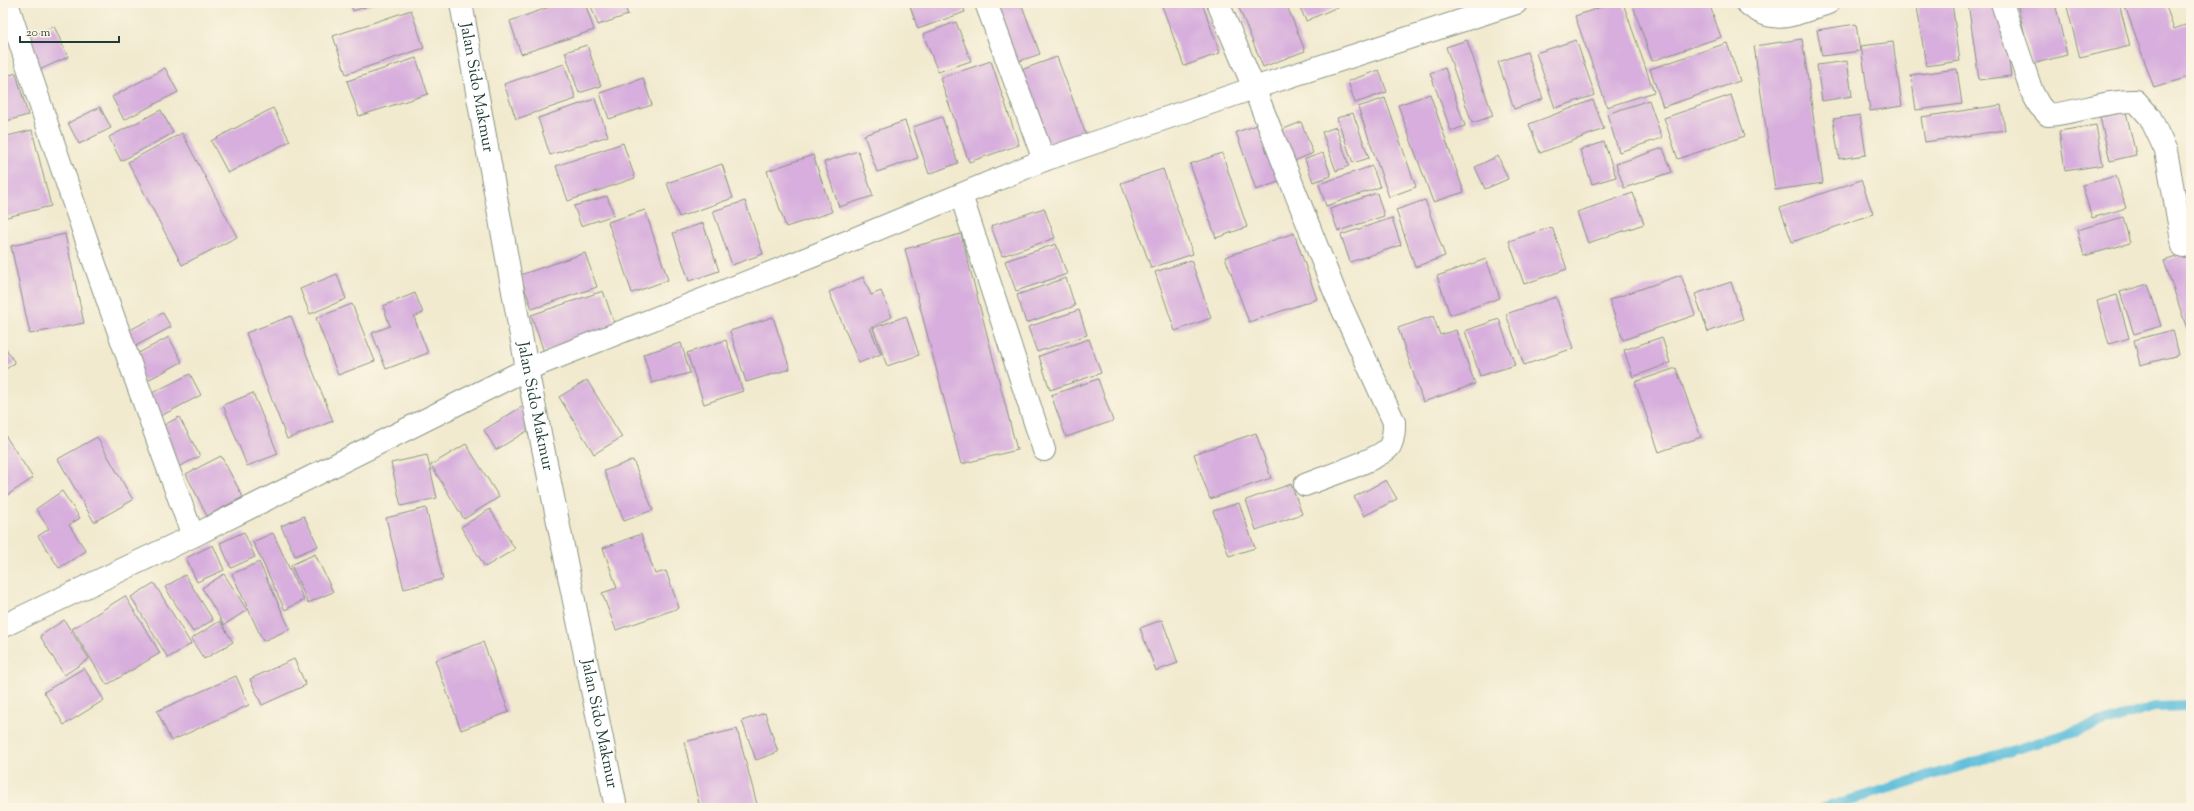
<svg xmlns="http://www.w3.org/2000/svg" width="2194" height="811" font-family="'Sorts Mill Goudy',serif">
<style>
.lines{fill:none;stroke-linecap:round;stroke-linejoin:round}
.stream{stroke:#5dbedb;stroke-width:10}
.building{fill:#d7aedd}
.street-casing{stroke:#889482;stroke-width:24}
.street{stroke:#fff;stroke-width:22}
.labels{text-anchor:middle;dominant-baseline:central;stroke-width:4;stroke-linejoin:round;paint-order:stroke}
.street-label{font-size:16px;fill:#1f3d34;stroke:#fcf5e5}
</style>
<rect width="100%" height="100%" fill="#fcf5e5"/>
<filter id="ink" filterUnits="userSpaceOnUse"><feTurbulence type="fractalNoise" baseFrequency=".025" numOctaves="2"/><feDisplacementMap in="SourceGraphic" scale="8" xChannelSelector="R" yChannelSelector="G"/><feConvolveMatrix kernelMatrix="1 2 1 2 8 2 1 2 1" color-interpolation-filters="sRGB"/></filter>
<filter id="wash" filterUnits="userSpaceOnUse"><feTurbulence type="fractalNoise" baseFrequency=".012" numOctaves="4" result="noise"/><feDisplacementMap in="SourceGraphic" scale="16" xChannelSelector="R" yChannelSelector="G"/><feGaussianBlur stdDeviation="0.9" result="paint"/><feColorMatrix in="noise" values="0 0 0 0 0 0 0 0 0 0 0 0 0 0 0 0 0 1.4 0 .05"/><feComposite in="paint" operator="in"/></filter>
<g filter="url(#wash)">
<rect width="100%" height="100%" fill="#f1eacf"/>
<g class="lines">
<path class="stream" d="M1824,808L2154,707L2191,706"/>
</g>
<g id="blocks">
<path class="building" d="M350,3H377L353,11Z
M561,3H585L594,30L521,54L510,21Z
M599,3H624L628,15L598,25L591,6Z
M909,3H962L965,12L918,29Z
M997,3H1021L1040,54L1014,63Z
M1161,3H1202L1220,53L1184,66Z
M1237,3H1286L1305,51L1263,67Z
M1298,3H1341L1342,5L1306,21Z
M1613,3H1623L1654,92L1607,107L1575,16Z
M1632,3H1709L1721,37L1652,61Z
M1945,3H1952L1960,61L1926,66L1917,7Z
M1968,3H2000L2011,76L1979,80Z
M2017,3H2055L2067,55L2032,64Z
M2066,3H2119L2130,46L2080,58Z
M2124,3H2165L2174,29L2191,23V76L2154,88Z
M411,10L424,48L346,74L333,36Z
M956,22L971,61L938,72L923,34Z
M1856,24L1860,51L1822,56L1817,30Z
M54,26L68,57L37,71L23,40Z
M1802,39L1823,183L1775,190L1754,46Z
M1467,40L1493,116L1472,123L1446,47Z
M1576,40L1595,95L1555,108L1536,53Z
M1893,42L1902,106L1870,111L1861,46Z
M1727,43L1740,81L1663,107L1650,69Z
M587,45L601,86L579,93L565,52Z
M1527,52L1543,99L1514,109L1498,62Z
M1057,57L1086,135L1047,149L1018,71Z
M416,58L428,94L359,116L347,81Z
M991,61L1019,145L969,162L940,78Z
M1847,61L1852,96L1822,101L1817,65Z
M564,64L576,99L516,119L504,84Z
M165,68L178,92L124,120L112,97Z
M1445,68L1465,126L1451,131L1430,73Z
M1957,69L1962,104L1916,110L1911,75Z
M1379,70L1387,92L1355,103L1348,81Z
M16,73L28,115L3,122V77Z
M643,78L652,105L609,119L600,93Z
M1430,94L1464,192L1433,202L1398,105Z
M1731,95L1745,136L1678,159L1664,118Z
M1385,98L1416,187L1389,197L1358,107Z
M595,99L608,136L550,155L538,118Z
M1593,100L1604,129L1540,153L1529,124Z
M1649,100L1662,138L1619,152L1607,114Z
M2001,105L2005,130L1925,142L1921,117Z
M100,107L111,128L79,144L68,123Z
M273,108L290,141L228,173L211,141Z
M161,110L173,133L121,161L109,137Z
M2126,112L2136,155L2110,161L2100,117Z
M1353,113L1369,158L1353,163L1337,118Z
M1860,115L1866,155L1839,159L1833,119Z
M942,117L958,163L929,174L913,127Z
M905,121L918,158L877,172L864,135Z
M1301,122L1313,153L1292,162L1279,131Z
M1261,124L1281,181L1256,190L1236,132Z
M2096,125L2103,165L2065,171L2059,131Z
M1336,127L1349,166L1336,171L1322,132Z
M32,130L51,206L3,218V137Z
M182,133L237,237L182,265L128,162Z
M1604,142L1616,177L1592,184L1580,150Z
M623,143L635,178L568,201L556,166Z
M1663,148L1672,172L1624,188L1616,164Z
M858,151L873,196L839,207L824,162Z
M1222,153L1247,227L1216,238L1190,164Z
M1323,153L1331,176L1313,182L1305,159Z
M813,155L832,212L786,227L767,171Z
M1498,156L1508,179L1485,189L1475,167Z
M722,164L733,198L679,217L667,183Z
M1372,166L1380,187L1326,206L1319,184Z
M1163,169L1193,254L1151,268L1121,183Z
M2116,176L2126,208L2092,218L2082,185Z
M1861,180L1873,214L1792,242L1780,208Z
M1377,193L1384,216L1338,231L1330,209Z
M1633,193L1644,224L1588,243L1577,212Z
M607,196L614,215L581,226L574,206Z
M1425,200L1445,256L1415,267L1396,210Z
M745,201L763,254L732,265L713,211Z
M1044,208L1055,238L1002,256L991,226Z
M645,210L668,280L632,293L608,222Z
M2123,217L2130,243L2084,256L2077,230Z
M1392,218L1401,245L1350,262L1341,235Z
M703,223L719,271L689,281L673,233Z
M1552,227L1567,269L1524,284L1509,241Z
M1294,233L1317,299L1249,322L1225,257Z
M65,234L84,323L30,334L11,246Z
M961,234L1017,450L961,464L905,249Z
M1056,244L1067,274L1016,291L1005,261Z
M2191,252V328L2187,329L2164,261Z
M585,253L597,287L532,309L520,275Z
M1486,259L1500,298L1450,315L1437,276Z
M1191,260L1211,318L1175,331L1155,272Z
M337,274L346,299L310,314L300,289Z
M1681,275L1695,315L1623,340L1609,300Z
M863,277L871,295L881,291L892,317L870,328L881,354L859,363L829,292Z
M1066,278L1075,306L1026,323L1017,295Z
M1731,282L1743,319L1708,332L1695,294Z
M2148,284L2161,326L2134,334L2120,292Z
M603,291L616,328L544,352L531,315Z
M415,293L423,313L414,317L428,353L386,369L372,333L390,326L383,306Z
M2117,295L2129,338L2109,344L2097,301Z
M1556,297L1574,348L1524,365L1506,314Z
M352,304L375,361L338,375L316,318Z
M1079,310L1087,335L1037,352L1028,327Z
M163,313L171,327L130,349L122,334Z
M291,316L333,421L287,439L246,333Z
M906,316L919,355L887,366L873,328Z
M1433,316L1440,335L1456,330L1475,384L1423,402L1398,328Z
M773,317L790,369L746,382L730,331Z
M1499,319L1515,365L1480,376L1465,331Z
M2173,330L2179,355L2140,365L2134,340Z
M169,337L182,362L144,382L131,357Z
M1662,337L1670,363L1633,377L1624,350Z
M1089,339L1101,373L1050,390L1039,356Z
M726,340L743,391L704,404L687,353Z
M681,343L690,373L652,383L643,354Z
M3,344L15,363L3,371Z
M1676,368L1701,437L1659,452L1635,382Z
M190,374L201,395L157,418L146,396Z
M1098,379L1113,421L1066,437L1051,395Z
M587,380L622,437L594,454L559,397Z
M253,393L278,454L247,466L223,405Z
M523,406L535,426L496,450L484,430Z
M179,417L200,456L178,467L157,429Z
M3,432L33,478L3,498Z
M1256,433L1271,478L1210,499L1194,454Z
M97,437L133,500L94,522L58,459Z
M466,444L499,497L464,519L431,465Z
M427,455L437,498L401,506L391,463Z
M221,456L243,497L207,516L186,474Z
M633,460L653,510L624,521L604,471Z
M1386,480L1397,499L1364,516L1354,497Z
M1291,484L1302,514L1256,530L1246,500Z
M62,491L80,518L69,525L86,551L59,568L38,536L49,529L36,509Z
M1239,503L1255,548L1229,556L1213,511Z
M426,508L443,579L404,589L386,518Z
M490,509L515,549L485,567L461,527Z
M304,516L318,546L295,556L281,526Z
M244,532L255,557L231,568L220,543Z
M273,533L304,600L285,610L253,542Z
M641,534L655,574L666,571L679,608L616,630L602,593L617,588L603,548Z
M213,545L224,570L197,582L186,558Z
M315,554L333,592L308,603L291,565Z
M259,562L290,629L263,641L232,574Z
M224,574L247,610L224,625L202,588Z
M185,575L213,620L193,632L165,587Z
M154,583L191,644L168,658L131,597Z
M125,596L160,653L107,685L72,629Z
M64,620L89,659L64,675L40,636Z
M1162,620L1178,663L1156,671L1140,628Z
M220,621L233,642L204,659L191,639Z
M483,642L509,712L461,730L435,660Z
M294,659L306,685L262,705L250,679Z
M84,668L104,700L64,725L44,692Z
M236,676L249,705L171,741L157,711Z
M765,713L778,752L756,760L742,721Z
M737,729L758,808H700L684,742Z"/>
</g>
</g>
<g filter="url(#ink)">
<use href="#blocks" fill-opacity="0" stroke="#889482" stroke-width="1"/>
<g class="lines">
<g class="street-casing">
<g id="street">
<path d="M7,3C65,182 127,359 193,536"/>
<path id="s1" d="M461,3L527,369L616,808"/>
<path d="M986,3L1044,160"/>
<path d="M1218,3L1254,88L1336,295L1394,422C1394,431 1394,438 1390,446C1382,459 1321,478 1305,485"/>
<path d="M1747,3C1774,28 1797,13 1828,3"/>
<path d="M2002,3L2032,92L2039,105L2048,115C2078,113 2106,100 2136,101L2150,117L2166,151L2183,246"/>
<path d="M961,195L1044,450"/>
<path d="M3,626L193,536L527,369L813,256L1044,160L1254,88L1516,3"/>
</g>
</g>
<use href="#street" class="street"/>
</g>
</g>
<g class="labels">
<g class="street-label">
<text stroke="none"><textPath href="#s1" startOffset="86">Jalan Sido Makmur</textPath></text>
<text stroke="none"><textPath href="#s1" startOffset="410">Jalan Sido Makmur</textPath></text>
<text stroke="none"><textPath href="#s1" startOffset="734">Jalan Sido Makmur</textPath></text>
</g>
</g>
<rect width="2194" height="811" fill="none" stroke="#fcf5e5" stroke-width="16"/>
<path d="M20 36v6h99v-6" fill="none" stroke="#1f3d34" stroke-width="2"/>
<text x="26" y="36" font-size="12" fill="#1f3d34" stroke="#fcf5e5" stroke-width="3" paint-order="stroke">20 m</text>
</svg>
